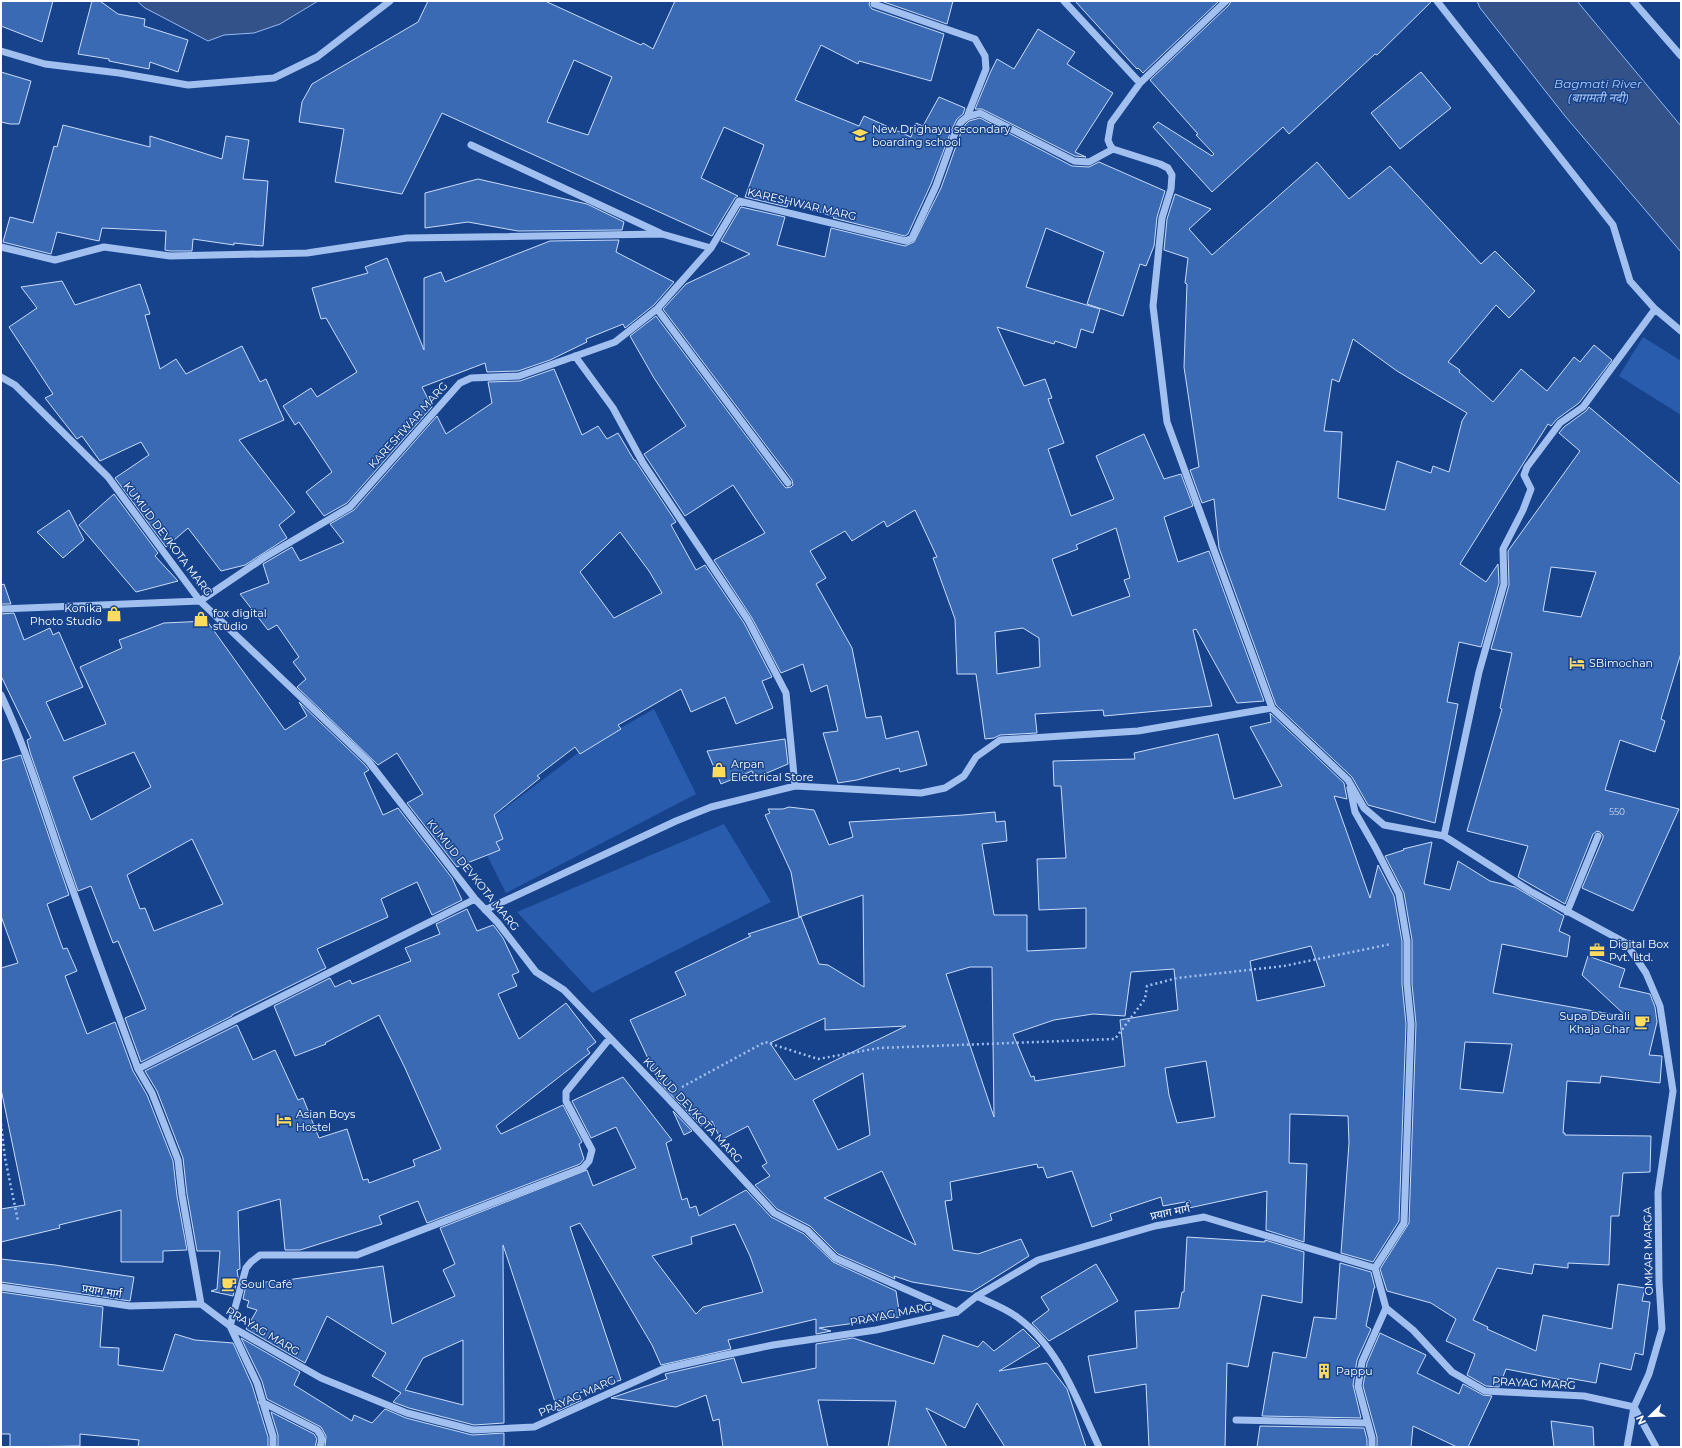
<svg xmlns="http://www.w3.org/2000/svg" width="1682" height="1448" font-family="Montserrat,'Noto Sans Devanagari',sans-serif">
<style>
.green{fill:#295cac}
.water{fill:#325289;stroke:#95baf2}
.building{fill:#3b6ab4;stroke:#c9dcfb;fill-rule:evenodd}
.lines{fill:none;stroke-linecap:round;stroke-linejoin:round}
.path{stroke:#a2c0ef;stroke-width:2.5;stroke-dasharray:2 3;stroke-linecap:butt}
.minor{stroke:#a2c0ef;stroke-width:7}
.labels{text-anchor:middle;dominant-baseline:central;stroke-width:3;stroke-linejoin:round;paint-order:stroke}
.number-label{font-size:9px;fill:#cedaec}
.poi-label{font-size:11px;fill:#fff;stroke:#17438d;text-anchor:start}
.street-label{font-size:11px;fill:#fff;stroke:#17438d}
.water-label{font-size:12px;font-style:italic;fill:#aecaf6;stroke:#17438d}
</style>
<rect width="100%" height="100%" fill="#17438d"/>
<path class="green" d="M1643,337L1681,361V415L1619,376Z
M654,709L696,794L506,893L475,831L582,750Z
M724,824L771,902L592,993L517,912Z"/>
<path class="water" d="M137,1H318L280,24L254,33L224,35L208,41L145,8Z
M1477,1H1577L1681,126V252L1565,116L1480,8Z"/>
<path class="building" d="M1,1H53L42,42L1,26Z
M92,1H100L118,14L145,19L144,26L188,40L178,72L150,62L149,69L109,61V59L78,54Z
M428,1H545L641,45L643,43L653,49L675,1H870L869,5L872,9L944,34L931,81L859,61L858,64L821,45L795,100L859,126L864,116L911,137L916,123L923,126L939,97L965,108L963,114L957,119L951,131L931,184L908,234L905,236L833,218L834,217L789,201L787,207L745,197L764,145L724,127L701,178L738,196L735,198L712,236L442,113L402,194L335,182L344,129L299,122L302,102L312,84L418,22ZM574,60L612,77L588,135L547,122Z
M881,1H953L947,24Z
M1075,1H1219L1143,73L1138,68L1137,69Z
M1231,1H1432L1377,55L1375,54L1289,134L1283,127L1212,192L1153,127L1158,122L1212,156L1214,154L1196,135L1198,134L1150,80L1229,5Z
M1038,29L1075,52L1067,64L1113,93L1075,152L1086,157L1075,156L982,109H975L990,73L997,59L1014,69Z
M1,72L31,81L19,124H10L1,122Z
M1421,72L1451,108L1400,149L1371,113Z
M980,118L1072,166L1089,167L1099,162L1165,191L1157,217L1154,246L1146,266L1140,264L1123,316L1087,304L1104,252L1046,228L1026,287L1100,309L1093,333L1081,329L1076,348L1055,341L1054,344L997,327L1024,386L1045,379L1052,398L1048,399L1064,443L1048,449L1071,516L1114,499L1096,456L1144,434L1164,479L1181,474L1193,506L1164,517L1178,562L1209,551L1264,701L1237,703L1196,629L1193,630L1212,706L1104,716L1103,710L1035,714L1037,733L1000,735L994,738L985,739L976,674H957L955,619L933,558L937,557L915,510L887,527L884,521L852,541L845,531L810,551L826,578L816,584L852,648L866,718L881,716L886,739L918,731L927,765L900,772L899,768L857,780L838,783L823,733L838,731L827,685L811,692L803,664L781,673L752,618L714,560L765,533L733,485L685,516L644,454L686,426L654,378L630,336L656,316L784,486L786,488L791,487L793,485L792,480L663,309L686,284L750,254L721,241L741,207L785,217L777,245L825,257L831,228L905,246L914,242L941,188L960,135L965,125L969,121ZM1116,528L1130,578L1124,580L1130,596L1072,616L1052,559L1078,549L1076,545ZM1023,628L1039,638L1040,667L997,674L995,632Z
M63,125L150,147V136L222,159L226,136L249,140L243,179L268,181L263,246L234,243V245L193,239L192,251H170L165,250L166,231L102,228L99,241L57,232L51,254L3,242L10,217L33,223L54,146L57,147Z
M1317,162L1349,199L1390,166L1481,264L1495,251L1535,291L1509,318L1496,305L1448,362L1460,370L1459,372L1493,402L1521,369L1547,391L1574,357L1580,362L1594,345L1612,360L1579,403L1557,419L1551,426L1548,424L1460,564L1486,582L1498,564L1499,583L1481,647L1459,642L1447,702L1458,704L1435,823L1368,805L1352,777L1276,705L1219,548L1214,499L1202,503L1190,470L1199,467L1184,367L1187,284L1185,283L1188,258L1164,250L1167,219L1175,194L1211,209L1189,229L1212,255ZM1353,339L1397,371L1467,413L1462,421L1449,472L1433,466L1431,473L1397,461L1385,510L1338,498L1342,432L1324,431L1332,379L1339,382Z
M478,179L587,204L624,222L622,230L518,231L468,222L425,228V193Z
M619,240L616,252L674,282L654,305L625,328L623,324L586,339L587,342L550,360L518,371L487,372L485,363L422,387L432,407L347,503L324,516L306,492L332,472L299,422L295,425L283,406L311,388L317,397L357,372L326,318L321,319L312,288L368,273L365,267L387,258L424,350V278L441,272L445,282L550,241Z
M62,281L75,305L140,284L150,314L145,315L160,369L176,359L186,374L242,346L260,382L266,379L284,420L239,440L295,512L279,525L287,538L245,565L221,571L188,528L166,547L115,478L149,455L141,442L100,461L82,436L77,439L45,398L53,394L9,327L37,308L21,287Z
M554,369L582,435L598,426L607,439L618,433L634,460H635L676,522L671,525L696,570L705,565L744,623L772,677L762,681L773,708L736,724L725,697L691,712L681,689L618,725L621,729L580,754L575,747L537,776L540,778L494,815L503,839L496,842L500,850L457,867L407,803L423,794L397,753L378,765L297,687L306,679L293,662L299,657L277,625L268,630L240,594L269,583L263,564L292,547L300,561L344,542L330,524L354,510L437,416L446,434L492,403L488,382L520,381ZM620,532L649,571L662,593L614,618L580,572Z
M1589,407L1681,485V653L1661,719L1665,721L1655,752L1620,740L1605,790L1679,809L1633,911L1582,888L1603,838V835L1600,832L1597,831L1593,834L1565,904L1518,877L1528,846L1467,831L1502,709L1500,708L1512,653L1491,649L1509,585L1508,551L1580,451L1559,433L1564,427L1586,411ZM1551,567L1596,572L1581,617L1543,611Z
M114,494L158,553L155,556L178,581L136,592L79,525Z
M69,510L84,540L63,558L37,532Z
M4,584L11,604H1V585Z
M14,613L24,640L50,628L53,635L59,632L83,687L46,702L64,741L106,724L80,667L122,648L119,640L164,623L207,621L285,730L307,716L299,702L365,765L369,770L364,773L383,815L398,808L452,878L462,900L432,915L417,882L381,899L388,917L317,949L326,968L232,1015V1016L141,1062L125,1018L146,1009L118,941L113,943L91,886L78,891L30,752L27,740L31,738L1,676V614ZM134,752L151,787L91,820L73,777ZM192,839L223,904L154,931L145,908L140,909L127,875Z
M1270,713L1344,783L1347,799L1334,796L1370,898L1378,865L1394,896L1402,941V984L1406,1024L1399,1221L1373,1262L1341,1253L1349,1143L1348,1116L1290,1114L1289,1163L1307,1164L1304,1242L1266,1230L1267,1191L1189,1208L1190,1201L1163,1206L1161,1197L1110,1214L1112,1220L1092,1227L1072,1171L1047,1178L1043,1167L1038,1168L1037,1164L950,1182L952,1200L945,1201L953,1250L978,1254L1021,1239L1029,1256L972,1292L912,1282L894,1276L895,1279L838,1254L810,1226L777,1209L755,1185L770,1176L762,1166L767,1163L748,1126L721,1140L712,1121L701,1126L659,1082L630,1020L686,995L675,972L751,936L748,934L801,917L819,964L828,965L864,987L863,895L799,917L791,872L765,815L770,813L768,809H783L789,807L814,810L829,845L853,837L849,822L963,815L995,812L996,822L1005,821L1007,841L982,844L994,915H1027V951L1086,948V908L1039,910L1037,859L1066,858L1061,786H1054L1053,761L1135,759L1134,753L1218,734L1234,799L1282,786L1250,727L1271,722ZM1311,946L1325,986L1257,1001L1250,961ZM970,967H992L994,1117L946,974ZM1174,969L1178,1010L1120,1020L1125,1066L1035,1081L1034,1076L1031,1077L1013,1034L1054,1020L1093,1014L1125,1016L1131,972ZM825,1018V1030L906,1026L795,1080L770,1043ZM1206,1061L1215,1117L1177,1123L1169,1095L1165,1068ZM863,1073L870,1135L838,1150L813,1100ZM882,1171L916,1245L824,1198Z
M785,739L788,764L755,778L752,771L721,784L707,751Z
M21,755L69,895L47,904L63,949L67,948L77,971L65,976L87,1034L115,1022L133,1071L147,1095L173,1161L177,1196L187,1250L163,1251V1262H121V1210L59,1225L60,1228L1,1242V1209L25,1205L1,1089V968L18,963L1,916V761Z
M1432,842L1424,884L1450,890L1458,861L1490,881L1515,887L1564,916L1559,931L1570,936L1567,957L1502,944L1493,993L1627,1017L1582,975L1588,956L1625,969L1619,987L1650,994L1655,1007L1657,1022L1649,1055L1662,1056L1660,1083L1601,1076L1600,1083L1567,1081L1563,1133H1565V1135L1651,1136L1650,1172L1623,1173L1619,1216H1611L1609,1265L1568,1263V1268L1534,1264L1532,1274L1497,1268L1473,1320L1488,1327L1487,1329L1536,1351L1543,1315L1612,1329L1618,1284L1645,1288L1642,1301L1650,1302L1643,1355L1635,1353L1631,1370L1600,1363L1596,1383L1568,1378L1567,1381L1506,1369L1499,1387L1486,1386L1467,1375L1475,1354L1446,1341L1456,1319L1431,1303L1387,1291L1380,1269L1409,1223L1416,1024L1412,984V940L1404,893L1385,856L1404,850L1403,849ZM1465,1042L1512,1044L1503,1093L1460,1089Z
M467,909L477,931L493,925L494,926L503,938L519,972L512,975L517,986L498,994L519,1039L566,1003L596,1042L587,1049L590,1053L496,1126L501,1134L563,1105L582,1142L579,1144L584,1159L580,1164L427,1223L418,1201L379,1216L382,1224L300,1250H285L280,1199L238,1211L240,1269L237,1270L238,1277L233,1296L211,1291L217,1289L220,1251H197L187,1194L183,1158L157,1091L145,1071L237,1025L253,1060L275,1050L298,1100L303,1098L319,1138L347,1129L363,1180L368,1179L369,1183L415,1166L413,1160L441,1149L405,1068L379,1015L325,1043L326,1044L295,1056L274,1006L330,978L335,987L350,980L352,984L411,961L405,948L440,934L436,924Z
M623,1077L672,1140L666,1143L682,1200L687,1198L690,1208L696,1206L699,1216L746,1190L771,1217L804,1234L833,1262L896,1291L900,1317L819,1328L831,1331L816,1334V1319L728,1340L731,1349L661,1365L652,1345L580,1223L570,1227L621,1380L579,1393L582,1400L558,1411L503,1245L504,1423L474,1425L409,1408L393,1402L401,1393L372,1376L386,1353L327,1316L305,1363L246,1329L257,1310L247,1307L249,1301L243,1299L246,1285L273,1281L288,1287L287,1280L383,1266L392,1324L455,1296L443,1270L455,1264L440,1228L587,1170L593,1186L636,1168L616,1127L591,1138L572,1101ZM735,1224L750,1256L763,1292L703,1307L696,1314L652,1256L692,1244L691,1237ZM463,1340V1405L405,1390L423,1358Z
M673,1111L692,1131L684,1135Z
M1187,1237L1265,1242V1240L1304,1252L1302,1303L1262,1295L1248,1367L1227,1363L1225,1447H1149L1146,1384L1095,1393L1088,1356L1137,1348L1135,1311L1179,1308L1182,1292H1184Z
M1,1259L55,1265L134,1277L130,1301L1,1282Z
M1340,1263L1371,1272L1375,1288H1374L1366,1326L1371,1329L1357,1360L1353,1385L1361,1418L1262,1416L1273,1352L1306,1358L1314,1317L1336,1319Z
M1096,1264L1118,1301L1049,1341L1032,1323L1049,1310L1041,1297Z
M1,1292L103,1307L100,1347L119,1348L118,1365L163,1371L175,1334L195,1340L233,1343L252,1385L268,1437V1447H138L139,1440L80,1434V1446L10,1447V1434H1Z
M1023,1329L1040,1346L999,1371L1047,1363L1067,1389L1086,1447H1005L977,1403L965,1428L926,1408L947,1447H888L896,1401L818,1400L828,1447H723L719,1419L713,1421L706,1395L676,1407L611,1398L667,1379L665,1374L734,1358L742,1383L816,1368V1344L853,1338L934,1364L943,1335L978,1347L983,1341L994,1351Z
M1380,1333L1426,1355L1417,1373L1459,1394L1463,1384L1483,1395L1492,1396L1468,1447H1457L1413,1426L1411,1447H1377V1437L1363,1386L1367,1363Z
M241,1338L300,1372L294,1385L352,1421L354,1415L372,1423L385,1409L406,1418L472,1435L504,1433V1447H325L326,1436L321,1427L267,1399L262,1381Z
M271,1412L314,1434L317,1439L315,1447H278V1435Z
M1551,1421L1593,1427L1594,1447H1554Z
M1260,1426L1364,1428L1367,1439V1447H1257Z"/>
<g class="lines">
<path class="path" d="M682,1087L765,1042L818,1059L879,1048L1115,1039L1145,999L1147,986L1177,978L1284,966L1391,944
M1,1124L5,1158L18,1221"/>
<path class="minor" d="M1064,1L1140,83
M1226,1L1140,83L1111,123L1108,140L1110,145L1113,149L1160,164L1168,168L1172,175L1171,189L1162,218L1153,306L1167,422L1272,708L1348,780L1364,808L1384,825L1444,836L1530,891L1626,943L1646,973L1660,1006L1673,1091L1658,1192L1659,1282L1662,1329L1649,1374L1634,1407L1627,1447
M1437,1L1613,225L1630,281L1655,309L1681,331
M1633,1L1681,56
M874,4L975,39L985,56L986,69L967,117
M1,51L45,64L119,73L188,85L274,78L317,57L390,1
M471,145L660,233
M1,247L55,260L104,247L170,256L307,253L407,238L662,234L711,248
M657,309L788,483
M575,356L613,408L643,463L748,620L786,693L795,786
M1,377L15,385L108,477L200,601L369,762L475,899L498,923L536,972L564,990L666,1096L774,1213L807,1230L835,1258L957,1312
M200,601L265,557L350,507L460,383L471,378L519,376L615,342L657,309L711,248L739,201L906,241L912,238L936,186L955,133L961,122L967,117L980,113L1074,161L1089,162L1113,149
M1,609L200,601
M1,695C26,748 43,805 62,860C87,930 112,999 138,1069L152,1093L178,1160L182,1195L201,1304
M1350,788L1355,812L1375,847L1399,894L1407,941V984L1411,1024L1404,1223L1375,1268
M1444,836L1479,672L1504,584L1503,549L1523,510L1531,489L1524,475L1527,467L1560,423L1583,407L1655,309
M485,910L676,821L711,807L795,786L921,793L945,788L964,776L976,757L1000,740L1138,731L1272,708
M1567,912L1598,836
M138,1069L475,899
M1375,1268L1386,1308L1413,1330L1452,1372L1485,1391L1584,1396L1634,1407L1656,1447
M1,1287L130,1306L201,1304
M977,1296C990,1303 1005,1308 1017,1317C1059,1347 1078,1402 1099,1447
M201,1304L230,1326L321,1378L407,1413L473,1430L534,1427L663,1369L720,1356L773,1345L876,1330L957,1312L977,1296L1038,1260L1155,1226L1204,1217L1375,1268
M262,1402L317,1430C322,1436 323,1439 320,1447
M1236,1420L1367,1423
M273,1447V1436L257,1383L230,1326L246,1268L251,1262L260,1255H357L583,1168L589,1161L592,1150L566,1101V1092L610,1038
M1372,1447V1438L1358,1386L1362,1362L1386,1308"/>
</g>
<defs>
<g id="school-bare" transform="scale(1.2)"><path d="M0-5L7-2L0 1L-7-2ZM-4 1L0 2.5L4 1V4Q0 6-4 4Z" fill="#ffdb60" stroke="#17438d" stroke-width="2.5" paint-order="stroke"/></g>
<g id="shop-bare" transform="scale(1.2)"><path d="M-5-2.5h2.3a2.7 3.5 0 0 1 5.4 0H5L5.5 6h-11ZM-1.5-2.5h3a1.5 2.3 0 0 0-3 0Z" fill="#ffdb60" stroke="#17438d" stroke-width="2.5" paint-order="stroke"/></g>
<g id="hotel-bare" transform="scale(1.2)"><path d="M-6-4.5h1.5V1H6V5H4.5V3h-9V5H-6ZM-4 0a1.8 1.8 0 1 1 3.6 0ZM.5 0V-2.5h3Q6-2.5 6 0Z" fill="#ffdb60" stroke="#17438d" stroke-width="2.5" paint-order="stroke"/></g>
<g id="office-bare" transform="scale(1.2)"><path d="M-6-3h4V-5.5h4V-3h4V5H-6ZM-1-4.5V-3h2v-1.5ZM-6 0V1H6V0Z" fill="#ffdb60" stroke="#17438d" stroke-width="2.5" paint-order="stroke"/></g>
<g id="cafe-bare" transform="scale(1.2)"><path d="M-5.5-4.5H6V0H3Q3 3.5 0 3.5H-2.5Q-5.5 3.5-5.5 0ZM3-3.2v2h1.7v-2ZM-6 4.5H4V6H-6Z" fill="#ffdb60" stroke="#17438d" stroke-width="2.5" paint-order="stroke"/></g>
<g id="building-bare" transform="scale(1.2)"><path d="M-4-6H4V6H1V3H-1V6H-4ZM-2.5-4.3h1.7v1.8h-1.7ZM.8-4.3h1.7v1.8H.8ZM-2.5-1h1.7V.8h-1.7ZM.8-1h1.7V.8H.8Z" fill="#ffdb60" stroke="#17438d" stroke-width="2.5" paint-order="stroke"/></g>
</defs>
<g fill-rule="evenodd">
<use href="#school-bare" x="860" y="135"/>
<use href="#shop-bare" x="114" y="614"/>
<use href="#shop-bare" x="201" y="619"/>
<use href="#hotel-bare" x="1577" y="663"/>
<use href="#shop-bare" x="719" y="770"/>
<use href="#office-bare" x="1597" y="950"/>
<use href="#cafe-bare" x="1642" y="1022"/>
<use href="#hotel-bare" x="284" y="1120"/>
<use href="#cafe-bare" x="229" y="1284"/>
<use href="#building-bare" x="1324" y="1371"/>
</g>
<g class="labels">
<g class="number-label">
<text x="1617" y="811">550</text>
</g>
<g class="poi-label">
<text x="872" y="129">New Drighayu secondary<tspan x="872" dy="13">boarding school</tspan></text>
<text x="102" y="608" text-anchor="end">Konika<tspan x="102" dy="13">Photo Studio</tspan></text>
<text x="213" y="613">fox digital<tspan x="213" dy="13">studio</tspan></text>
<text x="1589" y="663">SBimochan</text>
<text x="731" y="764">Arpan<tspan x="731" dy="13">Electrical Store</tspan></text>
<text x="1609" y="944">Digital Box<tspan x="1609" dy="13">Pvt. Ltd.</tspan></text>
<text x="1630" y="1016" text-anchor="end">Supa Deurali<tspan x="1630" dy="13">Khaja Ghar</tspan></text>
<text x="296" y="1114">Asian Boys<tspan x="296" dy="13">Hostel</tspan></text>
<text x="241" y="1284">Soul Café</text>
<text x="1336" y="1371">Pappu</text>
</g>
<g class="street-label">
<text transform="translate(802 204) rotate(13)">KARESHWAR MARG</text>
<text transform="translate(408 425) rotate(-48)">KARESHWAR MARG</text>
<text transform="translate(168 539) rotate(53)">KUMUD DEVKOTA MARG</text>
<text transform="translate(473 875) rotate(51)">KUMUD DEVKOTA MARG</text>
<text transform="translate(693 1110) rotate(47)">KUMUD DEVKOTA MARG</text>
<text transform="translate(1170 1212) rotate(-12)">प्रयाग मार्ग</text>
<text transform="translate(1648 1251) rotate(-91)">OMKAR MARGA</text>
<text transform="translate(102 1291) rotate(9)">प्रयाग मार्ग</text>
<text transform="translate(891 1314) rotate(-11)">PRAYAG MARG</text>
<text transform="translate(263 1331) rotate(31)">PRAYAG MARG</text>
<text transform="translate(1534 1383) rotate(3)">PRAYAG MARG</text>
<text transform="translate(577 1396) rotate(-24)">PRAYAG MARG</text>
</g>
<g class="water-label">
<text x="1598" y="83">Bagmati River<tspan x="1598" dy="14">(बागमती नदी)</tspan></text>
</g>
</g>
<rect width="1682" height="1448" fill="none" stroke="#ffffff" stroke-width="4"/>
<g transform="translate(1650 1416) rotate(247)" stroke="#17438d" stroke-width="3" paint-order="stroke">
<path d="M0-3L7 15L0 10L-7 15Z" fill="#ffffff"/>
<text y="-6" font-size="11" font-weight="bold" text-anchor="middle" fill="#ffffff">N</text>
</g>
</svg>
